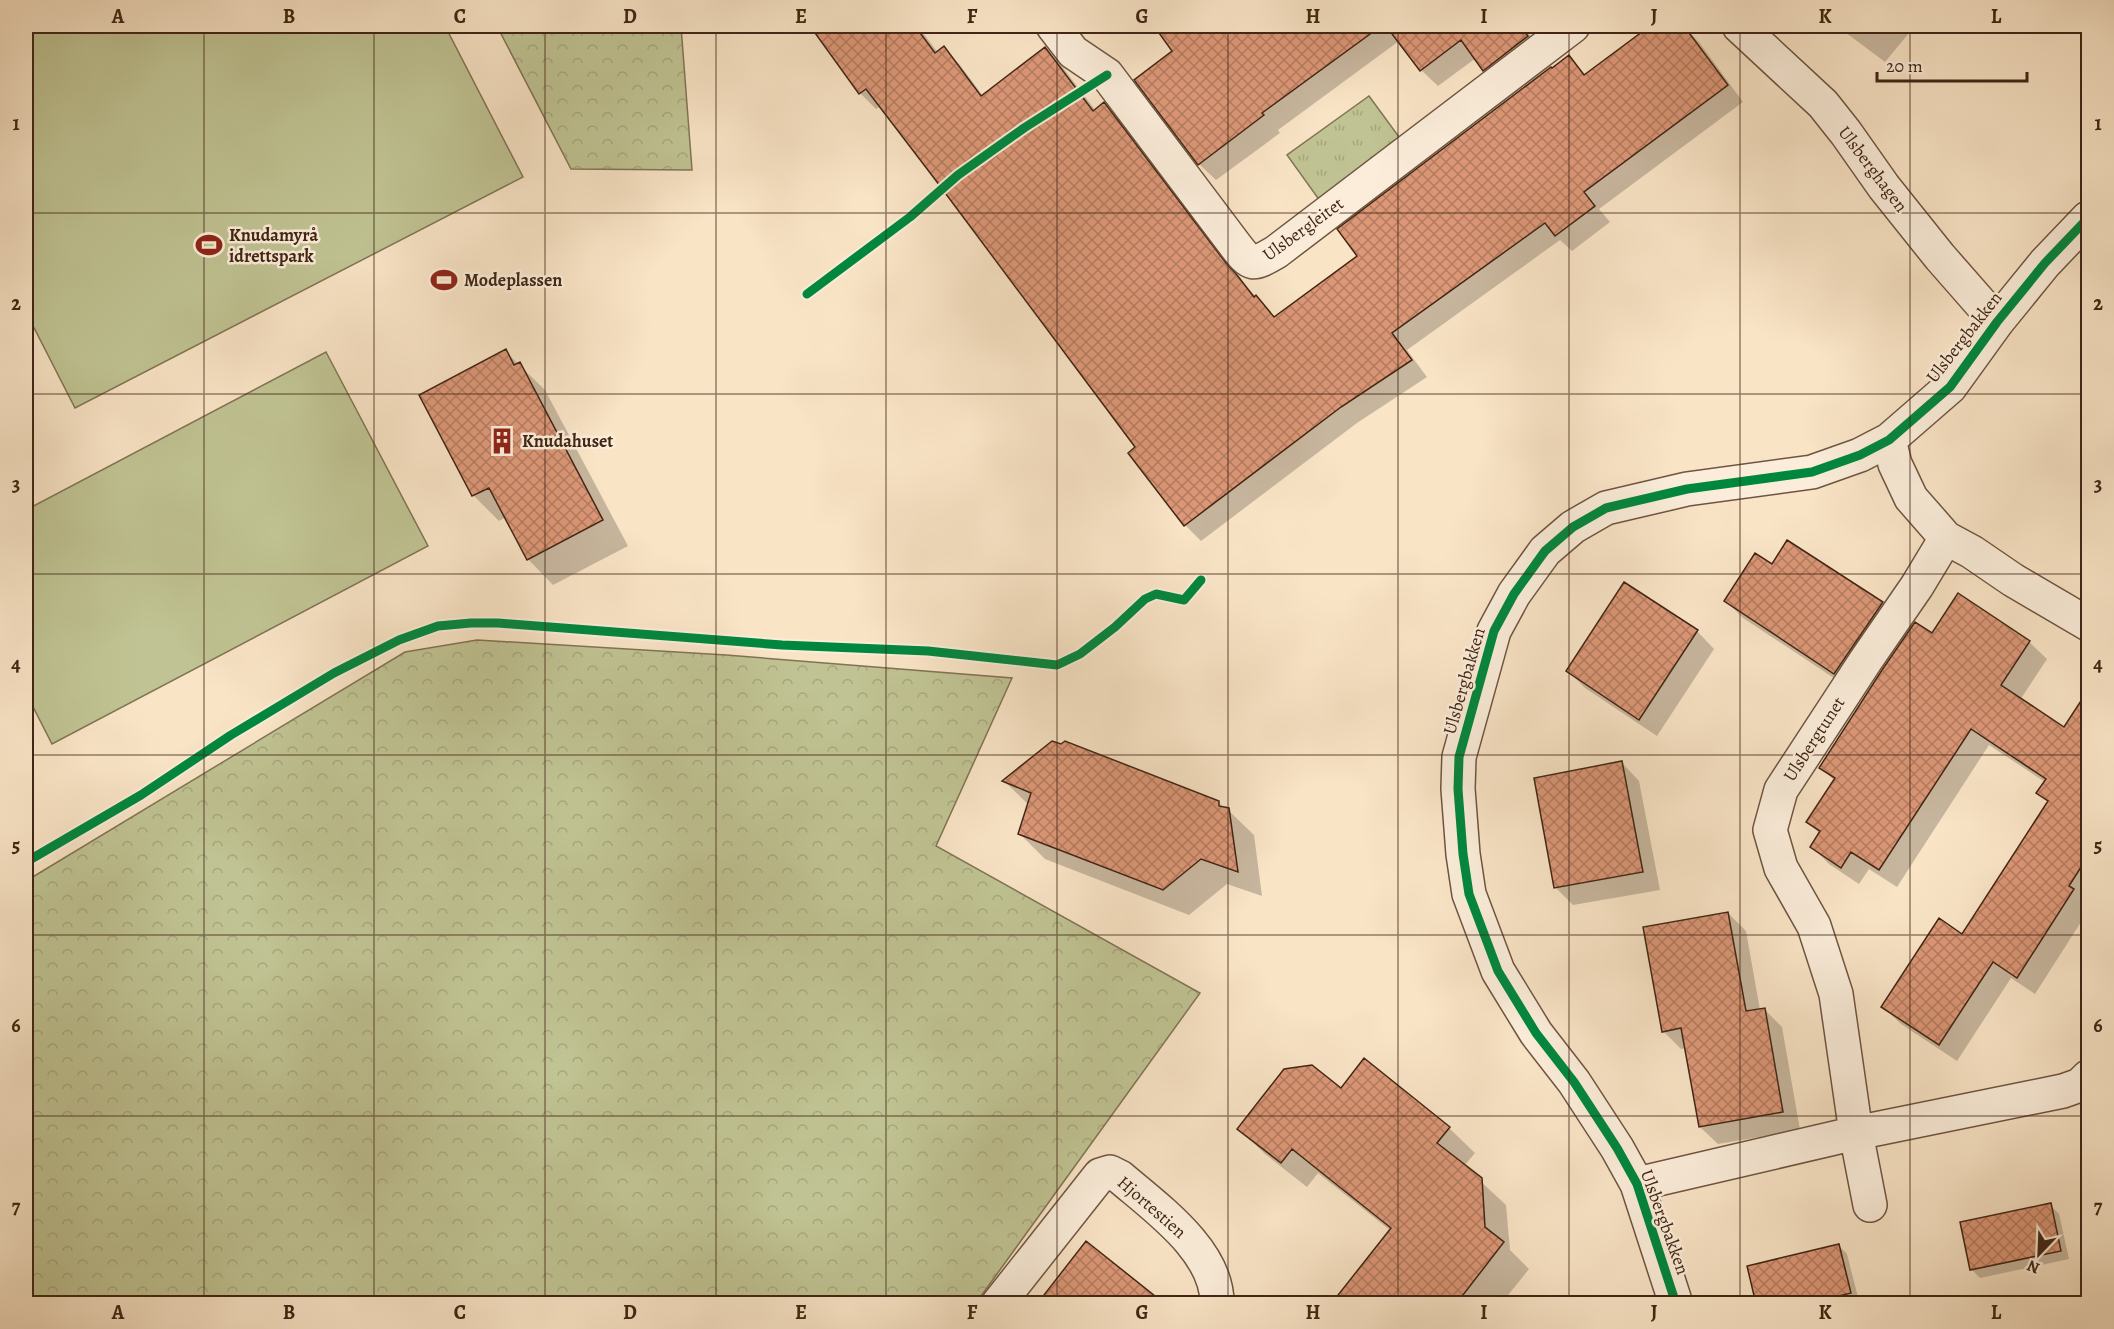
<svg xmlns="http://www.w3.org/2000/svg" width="2114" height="1329" font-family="Alegreya,serif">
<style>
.grass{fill:url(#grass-tufts);stroke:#807454;stroke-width:1.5}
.forest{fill:url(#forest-crowns);stroke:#807454;stroke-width:1.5}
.pitch{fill:#c0c393;stroke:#807454;stroke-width:1.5}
.shadow{fill:#0003}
.building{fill:url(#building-cross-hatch);stroke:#402514;stroke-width:1.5}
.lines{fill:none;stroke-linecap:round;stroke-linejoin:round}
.minor-casing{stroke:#6e5540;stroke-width:36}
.minor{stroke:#fbedda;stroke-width:33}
.cycleway-casing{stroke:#fbedda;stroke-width:13}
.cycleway{stroke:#00873e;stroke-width:9}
.grid{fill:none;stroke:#402514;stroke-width:1.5;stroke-opacity:0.55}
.labels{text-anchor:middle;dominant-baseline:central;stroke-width:5;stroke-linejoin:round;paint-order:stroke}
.street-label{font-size:18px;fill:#402514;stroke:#fbedda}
.poi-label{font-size:18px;font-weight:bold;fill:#402514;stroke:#fbedda;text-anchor:start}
.neatline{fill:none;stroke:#402514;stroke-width:2}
.grid-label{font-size:20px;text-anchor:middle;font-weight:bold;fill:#402514}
</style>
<defs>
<pattern id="grass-tufts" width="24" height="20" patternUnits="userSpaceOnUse" patternTransform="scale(1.5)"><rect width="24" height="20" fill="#c0c393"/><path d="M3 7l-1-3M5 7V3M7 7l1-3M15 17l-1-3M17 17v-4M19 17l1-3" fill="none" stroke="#a6a77e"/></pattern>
<pattern id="forest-crowns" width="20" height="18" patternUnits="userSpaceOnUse" patternTransform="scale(1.5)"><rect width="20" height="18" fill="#c0c393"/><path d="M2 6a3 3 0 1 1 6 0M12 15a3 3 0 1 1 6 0" fill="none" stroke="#a6a77e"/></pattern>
<pattern id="building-cross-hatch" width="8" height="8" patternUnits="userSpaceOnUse" patternTransform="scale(1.5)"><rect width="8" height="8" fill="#dc9777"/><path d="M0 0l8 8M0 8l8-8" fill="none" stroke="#b47b60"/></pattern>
</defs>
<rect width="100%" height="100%" fill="#f9e4c6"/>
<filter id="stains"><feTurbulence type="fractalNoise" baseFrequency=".00333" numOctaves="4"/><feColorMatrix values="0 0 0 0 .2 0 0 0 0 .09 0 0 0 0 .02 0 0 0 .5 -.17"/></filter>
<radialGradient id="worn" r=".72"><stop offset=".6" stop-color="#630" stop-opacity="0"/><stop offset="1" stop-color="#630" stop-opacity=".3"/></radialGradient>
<path class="grass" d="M1369,96L1402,141L1320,201L1287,155Z"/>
<path class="forest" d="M497,26H681L692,170L571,169Z
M477,640L726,655L1012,678L936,846L1200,993L976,1303H26V881L405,652Z"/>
<path class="pitch" d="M26,26H445L523,177L75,408L26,312Z
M326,352L428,546L52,744L26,693V510Z"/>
<path class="shadow" d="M811,26H918L938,53L944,48L960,65L983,96L1045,49L1061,65L1096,111L1104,104L1120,120L1241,281L1276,318L1359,257L1552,70L1569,57L1586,75L1653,26H1675L1679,29L1683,26L1699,42L1743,102L1599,209L1610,222L1572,251L1560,240L1407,350L1427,377L1357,423L1201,541L1185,525L1130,453L1137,448L881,106L876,109L860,93Z
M1162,26H1523L1544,54L1501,87L1476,58L1438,86L1421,70L1399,41L1278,130L1280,133L1216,180L1199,164L1175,51Z
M1837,26H1913L1914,27L1885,62Z
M505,351L545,390L628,546L553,585L528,559L506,517L499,521L473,495Z
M1788,542L1882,603L1900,620L1852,690L1743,618L1726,601L1772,566Z
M1697,631L1714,649L1657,736L1585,688L1568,671Z
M1932,635L2029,642L2047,659L2020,700L2065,729L2088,693V900L2086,903L2088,911L2035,994L2011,978L1957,1061L1901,1024L1883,1007L1962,936L2049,803L2038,793L2045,782L1989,745L1897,887L1869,869L1859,884L1829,864L1812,847L1820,834L1808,822L1835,781L1821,768Z
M1622,763L1639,781L1660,890L1573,905L1556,888Z
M1004,781L1218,802L1224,809L1228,810L1254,835L1262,896L1227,884L1189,915L1045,859L1019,833L1029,805Z
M1728,913L1746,931L1760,1010L1764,1009L1782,1027L1800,1130L1718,1144L1700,1127L1686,1048L1681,1049L1663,1031Z
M1364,1061L1449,1128L1475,1153L1464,1166L1506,1205L1510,1250L1529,1269L1501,1304H1333L1391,1231L1318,1173L1307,1187L1265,1154L1239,1129L1341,1090Z
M2050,1205L2059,1214L2069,1259L1980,1278L1971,1269Z
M1839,1246L1847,1254L1859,1301L1849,1304H1758Z"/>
<path class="building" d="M810,26H915L935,53L944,46L981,96L1045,47L1093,111L1104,102L1226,263L1237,275L1254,297L1256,295L1274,317L1357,256L1337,229L1551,67L1552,68L1569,55L1584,75L1650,26H1684L1728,85L1584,192L1595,206L1555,236L1545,223L1392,333L1412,360L1341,407L1184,526L1128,453L1135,447L934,178L866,89L859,94Z
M1154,26H1381L1262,113L1264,115L1198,165L1134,80L1172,51Z
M1386,26H1520L1528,36L1483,71L1461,40L1420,71Z
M506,349L514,365L520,362L603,520L527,560L489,488L472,496L419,395Z
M1787,540L1883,602L1834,674L1724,601L1755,553L1772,564Z
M1624,582L1698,630L1639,720L1566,671Z
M1958,593L2030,641L2001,685L2064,727L2088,690V856L2069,886L2074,889L2017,978L1993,962L1939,1045L1881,1007L1939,918L1962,934L2048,801L2036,793L2046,779L1971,729L1879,870L1851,852L1841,868L1810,847L1820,831L1806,822L1835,778L1819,768L1882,670L1915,622L1932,633Z
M1052,741L1061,744L1065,741L1219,801V806L1229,808L1238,872L1201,859L1163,890L1018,834L1031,793L1002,781Z
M1622,761L1643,872L1554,888L1534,778Z
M1728,912L1746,1011L1765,1008L1783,1112L1699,1127L1681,1028L1662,1032L1643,927Z
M1364,1058L1450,1127L1437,1143L1482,1178L1485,1227L1504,1242L1456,1304H1331L1391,1228L1292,1149L1281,1163L1237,1129L1284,1069L1312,1065L1341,1088Z
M2051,1203L2061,1251L1970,1270L1960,1222Z
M1086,1241L1165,1304H1037Z
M1839,1244L1851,1293L1807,1304H1756L1747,1266Z"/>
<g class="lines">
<g class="minor-casing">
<path id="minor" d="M1053,26L1073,52L1107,75L1235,245C1251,266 1252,266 1276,252L1573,26
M1739,26L1823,104L1846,133L1884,187L1940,257L1997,322
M1889,440L1895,464L1911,498L1946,538L1972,552L2013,580L2088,624
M1637,1184L1856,1133L2063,1091L2080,1085L2088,1077
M1870,1205L1856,1133L1836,994L1814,926L1781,868L1770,830L1781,790L1866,660L1917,586L1946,538
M998,1304L1100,1175L1110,1172L1120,1177C1156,1208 1218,1251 1217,1304
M1676,1304L1637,1184L1617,1148L1574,1082L1536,1033L1498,971L1469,894L1463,854L1458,789L1459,757L1494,631L1514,594L1545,551L1573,527L1606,508L1687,489L1812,472L1860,455L1889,440L1950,387L1997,322L2045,263L2088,218"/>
</g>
<use href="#minor" class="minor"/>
<g class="cycleway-casing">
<path id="cycleway" d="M807,294L910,217L958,175L1024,128L1107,75
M26,862L141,795L231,735L334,673L399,640L438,626L471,623H498L782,645L928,651L1057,665L1080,654L1115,627L1145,599L1156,594L1184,600L1201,580
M1676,1304L1637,1184L1617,1148L1574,1082L1536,1033L1498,971L1469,894L1463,854L1458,789L1459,757L1494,631L1514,594L1545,551L1573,527L1606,508L1687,489L1812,472L1860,455L1889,440L1950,387L1997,322L2045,263L2088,218"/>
</g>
<use href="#cycleway" class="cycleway"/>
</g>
<path class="grid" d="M204,26V1304M374,26V1304M545,26V1304M716,26V1304M886,26V1304M1057,26V1304M1228,26V1304M1398,26V1304M1569,26V1304M1740,26V1304M1910,26V1304M26,213H2088M26,394H2088M26,574H2088M26,755H2088M26,935H2088M26,1116H2088"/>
<defs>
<g id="stadium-bare" transform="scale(2.07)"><path d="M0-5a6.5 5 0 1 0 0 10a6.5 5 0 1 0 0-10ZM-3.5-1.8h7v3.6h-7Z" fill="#8f2418" stroke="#fbedda" stroke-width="2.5" paint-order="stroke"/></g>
<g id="building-bare" transform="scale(2.07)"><path d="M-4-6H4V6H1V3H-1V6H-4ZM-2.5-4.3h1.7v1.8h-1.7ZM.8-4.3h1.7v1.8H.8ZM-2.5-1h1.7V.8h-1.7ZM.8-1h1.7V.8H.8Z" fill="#8f2418" stroke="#fbedda" stroke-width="2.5" paint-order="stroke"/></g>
</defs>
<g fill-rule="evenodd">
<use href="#stadium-bare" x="209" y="245"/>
<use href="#stadium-bare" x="444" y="280"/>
<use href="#building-bare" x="502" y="441"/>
</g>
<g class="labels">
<g class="street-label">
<text transform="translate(1873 169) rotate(53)">Ulsberghagen</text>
<text transform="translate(1303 229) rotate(-36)">Ulsbergleitet</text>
<text transform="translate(1964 337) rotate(-52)">Ulsbergbakken</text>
<text transform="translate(1464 681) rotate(-74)">Ulsbergbakken</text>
<text transform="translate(1814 739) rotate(-57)">Ulsbergtunet</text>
<text transform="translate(1152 1207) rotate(41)">Hjortestien</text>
<text transform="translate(1665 1222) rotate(70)">Ulsbergbakken</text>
</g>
<g class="poi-label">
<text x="229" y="235">Knudamyrå<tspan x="229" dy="21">idrettspark</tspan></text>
<text x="464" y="280">Modeplassen</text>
<text x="522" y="441">Knudahuset</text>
</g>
</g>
<rect width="2114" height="1329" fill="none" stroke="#f9e4c6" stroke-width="66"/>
<g transform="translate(2039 1254) rotate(203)" stroke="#fbedda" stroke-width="4.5" paint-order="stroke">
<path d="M0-4.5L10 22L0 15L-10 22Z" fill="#402514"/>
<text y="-9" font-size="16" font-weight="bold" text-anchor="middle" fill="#402514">N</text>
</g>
<path d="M1877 72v9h150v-9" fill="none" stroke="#402514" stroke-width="3"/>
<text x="1886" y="72" font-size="18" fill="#402514" stroke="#fbedda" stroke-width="4.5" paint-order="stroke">20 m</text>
<rect x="33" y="33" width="2048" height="1263" class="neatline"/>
<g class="grid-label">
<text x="118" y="23">A</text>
<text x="289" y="23">B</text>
<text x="460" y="23">C</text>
<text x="630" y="23">D</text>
<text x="801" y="23">E</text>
<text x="972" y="23">F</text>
<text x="1142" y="23">G</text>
<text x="1313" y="23">H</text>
<text x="1484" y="23">I</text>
<text x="1654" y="23">J</text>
<text x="1825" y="23">K</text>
<text x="1996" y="23">L</text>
<text x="16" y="130">1</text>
<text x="2098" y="130">1</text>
<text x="16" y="310">2</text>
<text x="2098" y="310">2</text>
<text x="16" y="491">3</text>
<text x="2098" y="491">3</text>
<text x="16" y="671">4</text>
<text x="2098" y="671">4</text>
<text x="16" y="852">5</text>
<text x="2098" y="852">5</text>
<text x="16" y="1032">6</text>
<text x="2098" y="1032">6</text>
<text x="16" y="1213">7</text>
<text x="2098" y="1213">7</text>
<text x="118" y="1319">A</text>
<text x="289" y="1319">B</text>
<text x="460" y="1319">C</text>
<text x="630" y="1319">D</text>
<text x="801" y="1319">E</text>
<text x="972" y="1319">F</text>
<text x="1142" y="1319">G</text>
<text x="1313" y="1319">H</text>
<text x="1484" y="1319">I</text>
<text x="1654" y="1319">J</text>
<text x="1825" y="1319">K</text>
<text x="1996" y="1319">L</text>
</g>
<rect width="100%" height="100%" filter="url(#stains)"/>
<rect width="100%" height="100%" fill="url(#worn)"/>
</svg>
